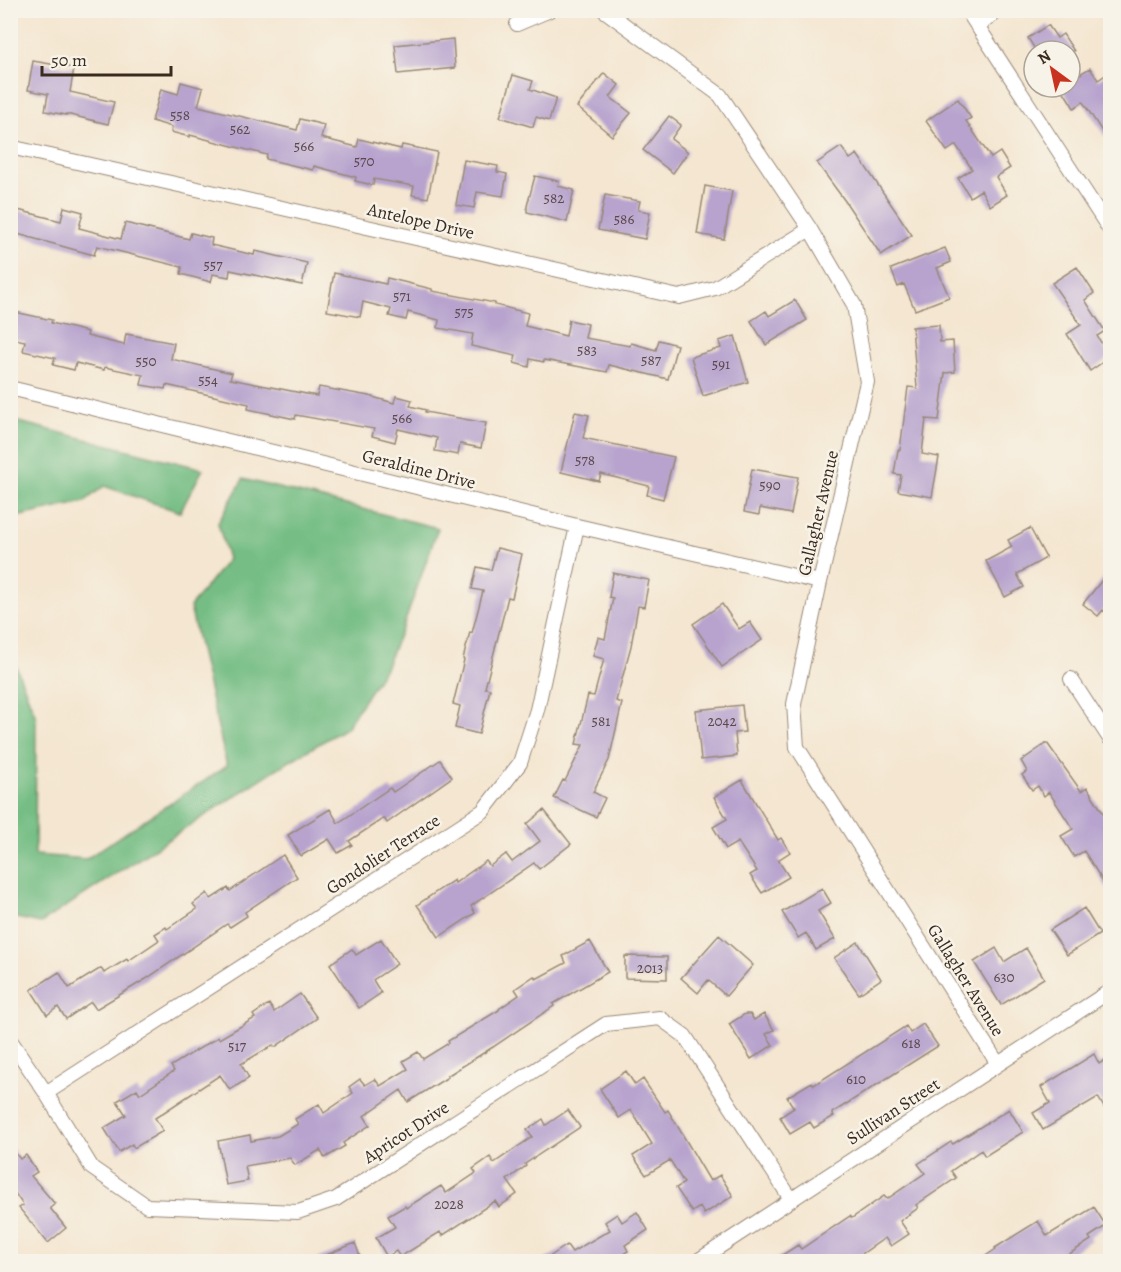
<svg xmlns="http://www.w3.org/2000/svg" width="1121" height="1272" font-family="Alegreya,serif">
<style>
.forest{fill:#75bd84;stroke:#587451;stroke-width:1.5}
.building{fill:#b7a3ce}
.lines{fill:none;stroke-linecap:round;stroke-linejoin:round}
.street-casing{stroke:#988877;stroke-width:16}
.street{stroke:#fff;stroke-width:14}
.labels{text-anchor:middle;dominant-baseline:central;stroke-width:5;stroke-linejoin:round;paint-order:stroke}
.number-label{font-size:15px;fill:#5a484a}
.street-label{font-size:18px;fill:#3b2a1e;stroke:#f7f3e8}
</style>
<rect width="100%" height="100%" fill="#f7f3e8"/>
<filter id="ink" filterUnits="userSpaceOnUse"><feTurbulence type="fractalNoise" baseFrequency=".0167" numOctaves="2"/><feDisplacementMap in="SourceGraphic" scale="12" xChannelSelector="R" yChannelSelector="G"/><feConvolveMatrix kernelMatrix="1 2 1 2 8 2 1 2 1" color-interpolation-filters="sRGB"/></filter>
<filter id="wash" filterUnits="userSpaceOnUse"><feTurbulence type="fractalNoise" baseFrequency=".008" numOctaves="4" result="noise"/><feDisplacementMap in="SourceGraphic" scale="24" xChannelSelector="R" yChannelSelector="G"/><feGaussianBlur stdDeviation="1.35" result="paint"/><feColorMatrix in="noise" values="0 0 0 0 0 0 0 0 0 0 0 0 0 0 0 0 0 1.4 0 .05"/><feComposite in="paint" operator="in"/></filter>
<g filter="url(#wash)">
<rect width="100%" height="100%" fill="#f4e6d0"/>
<path class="forest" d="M10,420H11L203,469L180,512L104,486L84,502L11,518Z
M243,479L438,528L406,619L385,668L346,728L273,771L41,923L11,917V654L36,717L35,855L86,859L227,766L190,607L228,559L218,523Z"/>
<g id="blocks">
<path class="building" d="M1048,25L1057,38L1063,34L1074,51H1036L1028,38Z
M453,39L455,68L398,74L395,45Z
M1070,59L1080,74L1090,68L1098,80L1110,72V144L1083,102L1074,108L1061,87H1070Z
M33,61L74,68L70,92L114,102L108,124L66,114V115L45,111L48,94L28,90Z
M604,73L619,85L610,97L631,113L612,136L577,107Z
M513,75L533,81L530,89L556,98L549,121L536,117L533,127L500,117Z
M181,82L203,88L198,106L297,130L300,119L324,125L321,138L357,147L359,139L401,149L402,145L437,152L428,198L412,195L414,186L374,179L373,185L355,181L356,177L314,166L313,170L266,159L267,155L190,135V137L171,132L172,127L152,121L161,89L178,94Z
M958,99L971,118L966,121L991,158L1000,152L1010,168L996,177L1007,195L990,206L981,190L970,197L958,178L972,169L956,145L947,151L926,121Z
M669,116L681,125L671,139L688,152L673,173L643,150Z
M841,147L850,159L857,154L912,235L881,255L845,201L817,163Z
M464,160L498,166L497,172L507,174L503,196L477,192L474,208L456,205Z
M535,176L559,181L558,186L574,190L567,222L527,212V206Z
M705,186L732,191L724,239L697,234Z
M605,195L640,201L638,210L650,212L645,239L598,230Z
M64,207L83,212L79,228L121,239L125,223L189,239L191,233L212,238L211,245L254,255L255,251L307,263L302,285L230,270L229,277L213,274L211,282L181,274L182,267L97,246L94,255L10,232V208L61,221Z
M945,248L951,262L937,268L949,297L915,310L904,284L898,287L891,269Z
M1077,267L1094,293L1085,300L1105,331L1097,336L1110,357L1090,371L1067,334L1081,325L1052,283Z
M334,273L386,284L387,278L432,289V291L495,303V305L528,313L525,326L566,336L569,320L588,324L585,338L630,346L631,343L656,350L659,340L677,345L668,379L609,365L607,372L544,360V362L530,359L529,367L514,363L516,356L471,346L473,334L438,328L439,320L408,312L406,320L389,316L391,309L363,302L360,317L327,311Z
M795,300L807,320L766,345L751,321L766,311L769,316Z
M10,311L52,320L51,323L88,332L87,336L124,345L126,334L174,343L171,359L232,373L230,379L317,396L319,387L369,396L394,403L396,396L412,400L410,406L426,410L425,412L486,423L481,448L460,444L458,455L435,451L437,438L398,429L395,442L372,436L374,429L296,415L295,419L248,409L249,404L166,385L165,389L141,385L143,375L105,367L104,370L76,363L74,370L53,365L55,358L23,351L25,341L10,338Z
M939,325L940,342L953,341L955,372L945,373L939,420L926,419L922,454L939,457L932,497L898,491L901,475L894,474L898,450H900L908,387L917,388L912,327Z
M735,336L748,382L703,396L691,357L721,348L719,341Z
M575,412L589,415L583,438L674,457L663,499L647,495L649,486L601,474L599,481L561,472Z
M752,469L798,477L791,514L760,508L759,515L744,512Z
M1030,528L1046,558L1017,574L1024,587L1005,597L986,561L1012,547L1008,540Z
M497,548L522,554L512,598L508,597L485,688L490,689L479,734L455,728L460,706L453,704L464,660L463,659L470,632L472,633L483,591L472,589L477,567L491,570Z
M1110,570V616L1103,610L1098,616L1083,604Z
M613,573L649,580L644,607L638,606L631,646L616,701L622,703L609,760L593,792L605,798L596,817L554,798L563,780L565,781L583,745L576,744L588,695L594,696L604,659L593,656L598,637L605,639L613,598L609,597Z
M722,604L739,629L750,622L762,640L722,667L693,624Z
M742,705L745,732L735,733L737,756L701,760L696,710Z
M1047,743L1081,791L1087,787L1110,824V893L1084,851L1074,857L1061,836L1073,829L1049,792L1044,796L1038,786L1032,790L1022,775L1027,771L1021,761Z
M440,760L452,777L387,823L384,818L349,841L352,845L338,853L329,839L301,856L288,835L330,809L338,823L390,788L393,792Z
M742,780L778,840L781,838L790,852L778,860L789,877L762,893L750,875L757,871L738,842L726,849L713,827L727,819L714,797Z
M544,810L571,844L539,869L534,863L471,906L475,913L439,937L417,905L454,880L455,883L486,861L490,866L506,854L512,862L540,841L527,824Z
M283,855L297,877L245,912L247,916L230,927L227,924L146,979L96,1009L91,1002L66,1019L58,1007L47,1015L31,990L59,972L69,988L101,968L104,973L127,959L128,961L159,940L155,934L166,927L167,929L197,909L193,904L207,893L211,899L228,888L230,891Z
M822,888L831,903L818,911L835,939L816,950L806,933L798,938L782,912Z
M1084,908L1100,934L1067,955L1050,930Z
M719,935L753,965L726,996L708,980L698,993L681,978Z
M381,939L397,964L373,980L381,993L359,1008L330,964L352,949L356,955Z
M590,941L608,972L553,1004L554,1006L493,1047L447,1076L448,1077L408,1102L401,1090L364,1116L370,1125L343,1143L345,1146L325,1158L320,1150L295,1165L290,1158L245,1166L248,1181L226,1185L218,1141L250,1135L251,1141L278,1136L298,1124L295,1119L319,1104L324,1113L353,1093L349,1087L360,1079L365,1085L375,1079L380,1086L408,1069L403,1061L418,1052L423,1059L449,1043L448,1041L499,1010V1009L519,995L515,989L534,976L536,979L566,963L563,956Z
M858,942L881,979L859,994L834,958Z
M996,948L1004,962L1026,948L1044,978L1001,1005L974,962Z
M625,956L667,957V979L625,978Z
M300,994L317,1018L275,1047L273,1045L241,1064L249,1078L230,1090L220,1075L155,1118L163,1131L134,1148L132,1144L119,1152L104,1128L126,1115L117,1101L137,1089L140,1094L174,1071L171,1066L218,1037L219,1039L255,1018L253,1015L269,1004L274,1012Z
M745,1014H750L754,1020L764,1014L774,1030L766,1034L773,1045L751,1059L729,1024Z
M923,1024L938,1046L832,1113L834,1116L814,1128L810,1122L790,1134L780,1117L794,1108L787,1097L812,1082L814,1085L906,1026L910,1033Z
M1094,1054L1099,1064L1110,1057V1118L1098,1097L1043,1130L1033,1113L1050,1103L1041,1087Z
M626,1071L635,1085L643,1079L665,1112L668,1110L710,1181L720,1175L733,1196L704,1214L700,1207L692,1212L676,1188L684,1183L670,1160L646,1175L633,1156L652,1144L631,1110L619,1118L600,1089Z
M1009,1109L1023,1132L985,1156L981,1150L951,1171L956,1178L916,1205L918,1208L900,1221L909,1234L891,1246L885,1238L850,1262H771L798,1245L801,1249L850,1216L852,1218L884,1196L887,1199L925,1173L918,1164L951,1142L953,1144Z
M568,1110L580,1127L525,1164L526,1166L507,1180L517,1194L499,1207L495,1201L442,1236L440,1232L400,1257L396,1251L387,1257L376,1238L395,1227L388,1216L405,1206L406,1208L441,1186L446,1193L476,1173L473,1169L490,1157L494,1163L532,1137L527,1130L543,1119L546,1125Z
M10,1146L20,1159L26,1155L37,1172L31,1176L55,1204L50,1208L66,1228L48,1243L19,1208L23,1205L10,1186Z
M1094,1207L1106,1226L1089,1237L1091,1240L1057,1262H977L996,1249L995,1248L1038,1221L1047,1236Z
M637,1212L648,1230L625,1245L628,1251L611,1262H542L567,1245L572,1252L610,1230L605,1222L617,1214L622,1222Z
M355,1243L362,1262H312V1261Z"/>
</g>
</g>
<g filter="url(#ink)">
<use href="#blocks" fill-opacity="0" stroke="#988877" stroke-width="1.5"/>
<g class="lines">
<g class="street-casing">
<path id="street" d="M604,10L720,95L810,229L854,305L867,382L820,582L794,704L797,747L998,1064
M967,10L1110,230
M517,24L550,10
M977,26L1000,10
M10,147L679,297L715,288L810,229
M10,388L577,526L820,582
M1071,679L1110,739
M10,1040L46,1093L92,1168L147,1206L298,1212L336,1199L606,1024L660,1018L685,1036L791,1199
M46,1093L483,811L520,763L537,710L577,526
M696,1262L1110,991"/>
</g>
<use href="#street" class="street"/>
</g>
</g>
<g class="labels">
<g class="number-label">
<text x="180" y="115">558</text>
<text x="240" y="129">562</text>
<text x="304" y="146">566</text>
<text x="364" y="161">570</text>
<text x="554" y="198">582</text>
<text x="624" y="219">586</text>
<text x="213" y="265">557</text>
<text x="402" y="296">571</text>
<text x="464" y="312">575</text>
<text x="587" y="350">583</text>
<text x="651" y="360">587</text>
<text x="146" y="361">550</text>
<text x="721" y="364">591</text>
<text x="208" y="380">554</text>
<text x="402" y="418">566</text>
<text x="585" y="460">578</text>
<text x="770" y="485">590</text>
<text x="601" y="721">581</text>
<text x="722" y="721">2042</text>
<text x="650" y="968">2013</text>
<text x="1004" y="977">630</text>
<text x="911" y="1043">618</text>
<text x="237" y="1046">517</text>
<text x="856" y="1079">610</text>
<text x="449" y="1204">2028</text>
</g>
<g class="street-label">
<text transform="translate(421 221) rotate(13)">Antelope Drive</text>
<text transform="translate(419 469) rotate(14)">Geraldine Drive</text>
<text transform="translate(818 513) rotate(-77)">Gallagher Avenue</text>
<text transform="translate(383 854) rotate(-33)">Gondolier Terrace</text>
<text transform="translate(966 980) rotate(58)">Gallagher Avenue</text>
<text transform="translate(893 1111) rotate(-33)">Sullivan Street</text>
<text transform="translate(406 1132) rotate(-33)">Apricot Drive</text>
</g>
</g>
<rect width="1121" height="1272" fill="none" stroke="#f7f3e8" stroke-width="36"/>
<g transform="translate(1052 69) rotate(327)"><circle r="28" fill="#f7f3e8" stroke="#aca397" stroke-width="1.5"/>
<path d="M0-4.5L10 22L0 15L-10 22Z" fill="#c8321e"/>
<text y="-9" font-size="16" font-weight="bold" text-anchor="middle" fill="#3b2a1e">N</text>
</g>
<path d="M42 66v9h129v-9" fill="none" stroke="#3b2a1e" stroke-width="3"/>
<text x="51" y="66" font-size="18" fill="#3b2a1e" stroke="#f7f3e8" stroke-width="4.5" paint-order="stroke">50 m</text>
</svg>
